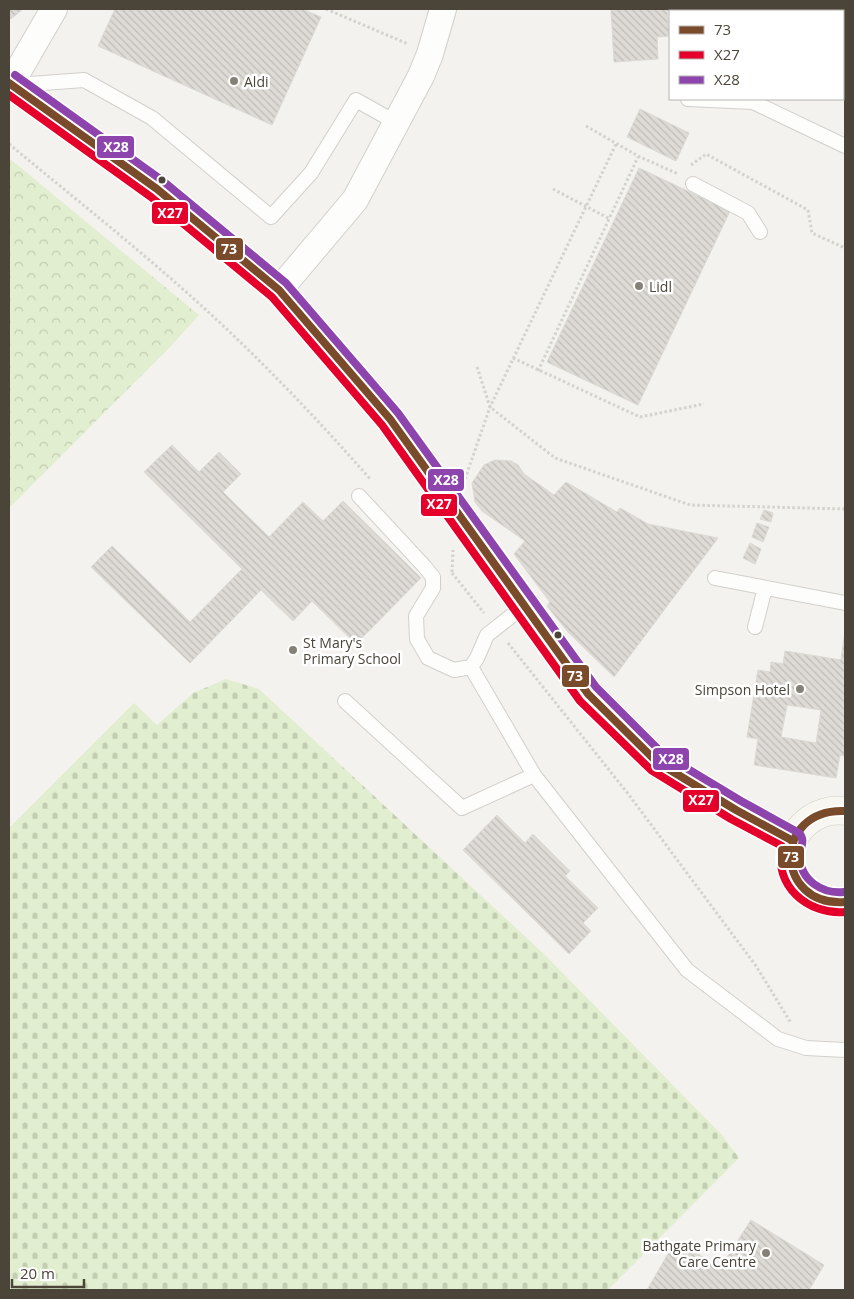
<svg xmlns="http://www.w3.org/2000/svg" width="854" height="1299" font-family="'Open Sans',sans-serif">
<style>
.cemetery{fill:url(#cemetery-stones)}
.park{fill:url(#park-crowns)}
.building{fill:url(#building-back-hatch);stroke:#dcd9d4;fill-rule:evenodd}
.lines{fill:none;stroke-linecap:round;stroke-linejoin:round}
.lane-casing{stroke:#d2d0cb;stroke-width:16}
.street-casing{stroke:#d2d0cb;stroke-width:28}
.secondary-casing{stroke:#d3cfc5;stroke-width:29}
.path{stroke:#d3d2cc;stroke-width:3;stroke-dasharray:2.5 2.5;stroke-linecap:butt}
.lane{stroke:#fdfdfc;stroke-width:14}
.street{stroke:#fdfdfc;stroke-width:26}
.secondary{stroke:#f7f6f1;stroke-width:28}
.bus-1-casing{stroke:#fff;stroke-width:11}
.bus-2-casing{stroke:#fff;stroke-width:11}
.bus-3-casing{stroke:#fff;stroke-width:11}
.bus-1{stroke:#7a4b2a;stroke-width:8}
.bus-2{stroke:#e4002b;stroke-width:8}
.bus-3{stroke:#8e44ad;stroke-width:8}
.poi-dot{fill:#868178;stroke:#fff;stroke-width:2}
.bus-dot{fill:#4b4439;stroke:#fff;stroke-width:2}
.labels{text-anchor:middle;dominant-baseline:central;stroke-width:5;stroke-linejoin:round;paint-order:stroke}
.poi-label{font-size:14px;fill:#4b4439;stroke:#fff;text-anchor:start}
.line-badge{stroke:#fff;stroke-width:2}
.badge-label{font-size:14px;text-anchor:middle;font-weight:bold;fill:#fff}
</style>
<defs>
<pattern id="cemetery-stones" width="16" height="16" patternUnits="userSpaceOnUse" patternTransform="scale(1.25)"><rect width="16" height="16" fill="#e1eecf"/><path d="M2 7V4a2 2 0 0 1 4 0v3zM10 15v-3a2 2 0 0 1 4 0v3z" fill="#c3cdb2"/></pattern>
<pattern id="park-crowns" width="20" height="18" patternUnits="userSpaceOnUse" patternTransform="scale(1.25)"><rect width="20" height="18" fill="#e1eecf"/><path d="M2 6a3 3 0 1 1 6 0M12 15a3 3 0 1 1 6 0" fill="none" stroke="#c3cdb2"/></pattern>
<pattern id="building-back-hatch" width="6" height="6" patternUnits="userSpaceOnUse" patternTransform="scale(1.25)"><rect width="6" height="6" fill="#dedbd6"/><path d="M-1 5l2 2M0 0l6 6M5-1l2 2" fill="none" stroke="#c0bdb8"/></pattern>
</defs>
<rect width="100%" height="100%" fill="#f4f2ee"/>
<path class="cemetery" d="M226,679L259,689L544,954L722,1135L739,1158L608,1290H9V828L134,703L157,725L193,693Z"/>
<path class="park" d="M9,158L199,315L170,347L9,508Z"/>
<path class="building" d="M9,9H23L11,19L9,16Z
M115,9H302L321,17L272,125L98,46Z
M611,9H684V10L667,11L669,36L657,37L658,59L614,62Z
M708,9H760V11H708Z
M794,9H826V11H794Z
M826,9H845V92H843V11H826Z
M640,109L689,133L676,161L627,137Z
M639,168L730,211L638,405L547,362Z
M172,445L199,472L219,452L241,474L223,492L269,537L303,502L323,521L343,501L421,578L356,644L312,601L293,621L261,590L190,663L91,567L112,546L190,622L242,569L144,472Z
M495,460L511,461L518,465L524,474L554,495L566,482L617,512L620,508L648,524L718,538L614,677L568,632L547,606L550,602L514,554L525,541L482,511L475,502L472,483L484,465Z
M764,510L773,513L771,522L760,519Z
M757,523L769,527L763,542L752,537Z
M750,543L761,549L755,564L743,558Z
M845,631V756L840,755L836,778L754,765L758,739L747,737L758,670L770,672L771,662L783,664L785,651L841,660ZM787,705L821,710L816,743L781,737Z
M497,815L525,843L533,834L570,871L565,876L598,908L583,923L591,931L569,954L463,850Z
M751,1220L824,1265L809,1290H647L676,1240L720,1268Z"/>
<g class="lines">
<g class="lane-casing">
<path id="lane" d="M690,11L691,9
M16,85L84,80L152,118L271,217L311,173L356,100L397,123
M688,99L753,102L845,146
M693,184L748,213L760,232
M359,496L424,566L433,577V588L416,616L417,639L428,658L454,670L471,667L477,658L487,635L524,606
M715,578L845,603
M755,627L765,588
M471,667L534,775
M345,701L462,808L534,775L687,970L778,1039L806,1048L845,1050"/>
</g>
<g class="street-casing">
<path id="street" d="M10,85L54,9
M279,290L355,200L421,76L430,54L443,9"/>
</g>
<g class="secondary-casing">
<path id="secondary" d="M9,83L157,189L279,290L390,419L588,694L657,762L736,810L793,841
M845,811C818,807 790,828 790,857C790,885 818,907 845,902"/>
</g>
<path class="path" d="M326,9L408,44
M586,126L638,156L678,174
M9,144C85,207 163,268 234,336C282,382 327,430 371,480
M691,165L706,154L808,210L812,233L845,248
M553,189L610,219
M513,358L640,417L704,404
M477,367L490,407L555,458L690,505L845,509
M538,371L638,157
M465,479L490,407L616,144
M452,572L453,550
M452,573L484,613
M508,643L629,795L756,966L791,1023"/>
<use href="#lane" class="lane"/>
<use href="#street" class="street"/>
<use href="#secondary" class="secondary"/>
<g class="bus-1-casing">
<path id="bus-1" d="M9,83L157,189L279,290L390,419L588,694L657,762L736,810L793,841
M845,811C772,808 774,907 845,902"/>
</g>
<g class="bus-2-casing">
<path id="bus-2" d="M9,95L151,197L272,297L382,425L580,701L651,770L731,819L782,846C773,886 808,915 845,912"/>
</g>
<g class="bus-3-casing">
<path id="bus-3" d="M15,75L163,181L286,283L398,413L596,687L663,754L741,801L799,833C806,841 800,847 800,856C800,881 823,894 844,892"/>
</g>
<use href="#bus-1" class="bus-1"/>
<use href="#bus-2" class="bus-2"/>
<use href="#bus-3" class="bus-3"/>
</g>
<g class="poi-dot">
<circle cx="234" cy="81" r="5"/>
<circle cx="639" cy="286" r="5"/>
<circle cx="293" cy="650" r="5"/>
<circle cx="800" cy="689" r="5"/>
<circle cx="766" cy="1253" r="5"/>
</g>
<g class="bus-dot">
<circle cx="162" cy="180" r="4.5"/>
<circle cx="558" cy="635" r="4.5"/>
</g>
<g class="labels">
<g class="poi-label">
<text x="244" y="81">Aldi</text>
<text x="649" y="286">Lidl</text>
<text x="303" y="642">St Mary's<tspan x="303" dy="16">Primary School</tspan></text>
<text x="790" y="689" text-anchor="end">Simpson Hotel</text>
<text x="756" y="1245" text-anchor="end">Bathgate Primary<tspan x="756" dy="16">Care Centre</tspan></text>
</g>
</g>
<g class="line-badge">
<rect x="96" y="135" width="39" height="24" rx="5" fill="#8e44ad"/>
<rect x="151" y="201" width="38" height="24" rx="5" fill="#e4002b"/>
<rect x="215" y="237" width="29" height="24" rx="5" fill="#7a4b2a"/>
<rect x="427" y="468" width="38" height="24" rx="5" fill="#8e44ad"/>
<rect x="420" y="493" width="38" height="24" rx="5" fill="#e4002b"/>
<rect x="561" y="664" width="29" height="24" rx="5" fill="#7a4b2a"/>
<rect x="652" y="747" width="38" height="24" rx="5" fill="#8e44ad"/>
<rect x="682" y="789" width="38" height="24" rx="5" fill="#e4002b"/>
<rect x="777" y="845" width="28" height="24" rx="5" fill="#7a4b2a"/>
</g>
<g class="badge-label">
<text x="116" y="152">X28</text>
<text x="170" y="218">X27</text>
<text x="229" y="254">73</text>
<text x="446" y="485">X28</text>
<text x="439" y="509">X27</text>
<text x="575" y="681">73</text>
<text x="671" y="764">X28</text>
<text x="701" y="805">X27</text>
<text x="791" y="862">73</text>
</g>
<rect width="854" height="1299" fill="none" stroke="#4b4439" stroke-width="20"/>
<rect x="669" y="10" width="175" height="90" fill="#ffffff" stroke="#b7b4b0"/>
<rect x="679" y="26" width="25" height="8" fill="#7a4b2a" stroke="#b7b4b0"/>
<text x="714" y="35" font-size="15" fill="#4b4439">73</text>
<rect x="679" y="51" width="25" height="8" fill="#e4002b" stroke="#b7b4b0"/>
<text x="714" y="60" font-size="15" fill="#4b4439">X27</text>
<rect x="679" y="76" width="25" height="8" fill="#8e44ad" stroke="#b7b4b0"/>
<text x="714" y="85" font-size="15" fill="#4b4439">X28</text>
<path d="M12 1279v8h72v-8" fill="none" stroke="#4b4439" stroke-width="2.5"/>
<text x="20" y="1279" font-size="15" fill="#4b4439" stroke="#ffffff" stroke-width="4" paint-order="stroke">20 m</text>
</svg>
